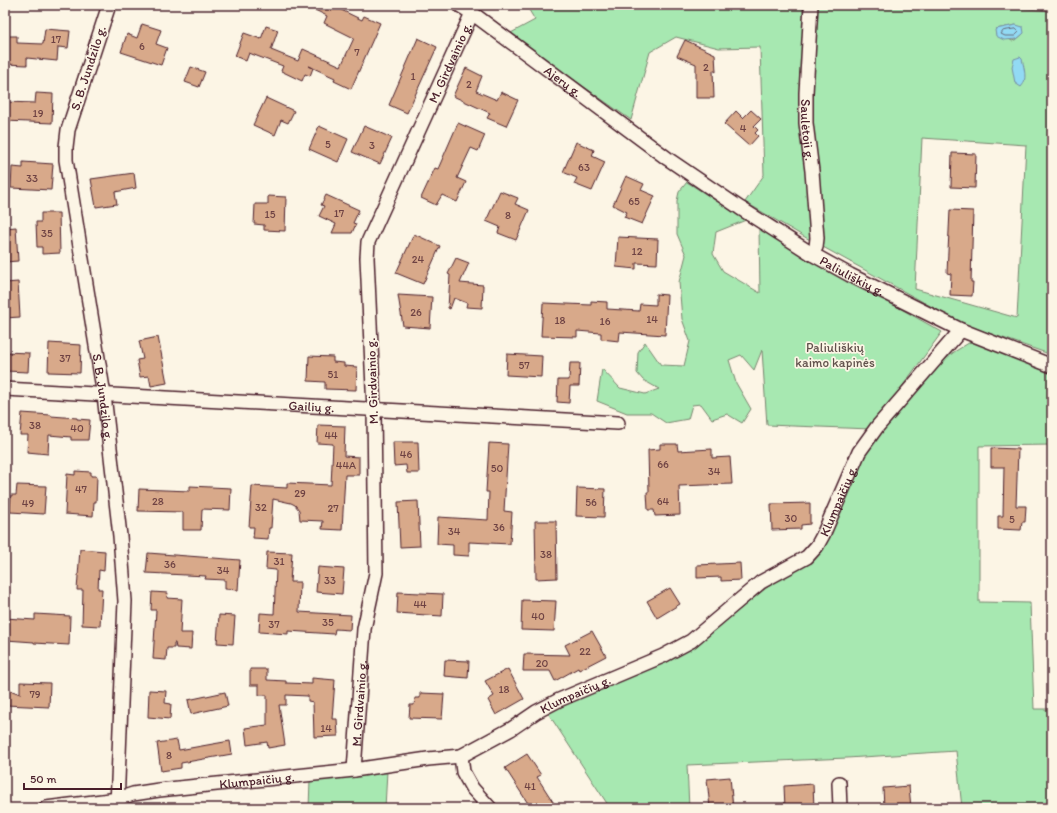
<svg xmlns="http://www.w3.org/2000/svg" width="1057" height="813" font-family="Itim,sans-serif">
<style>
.green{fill:#a7e8b1;stroke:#78846e;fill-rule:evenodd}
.water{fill:#92daf4;stroke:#758fa4}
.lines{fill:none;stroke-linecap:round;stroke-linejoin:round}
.shore{stroke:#676a7b;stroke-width:1}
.building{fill:#d8a98a;stroke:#4a1f2b}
.street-casing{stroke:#4a1f2b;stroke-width:16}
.street{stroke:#fcf5e5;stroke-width:13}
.labels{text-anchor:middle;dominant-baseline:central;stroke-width:3.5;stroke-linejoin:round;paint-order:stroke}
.number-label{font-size:11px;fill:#6e4243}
.street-label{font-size:13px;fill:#4a1f2b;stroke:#fcf5e5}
.park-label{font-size:13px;fill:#61514c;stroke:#fcf5e5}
</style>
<rect width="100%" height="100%" fill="#fcf5e5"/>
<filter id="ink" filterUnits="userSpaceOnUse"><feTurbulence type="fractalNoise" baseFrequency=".025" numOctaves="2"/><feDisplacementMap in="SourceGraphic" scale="8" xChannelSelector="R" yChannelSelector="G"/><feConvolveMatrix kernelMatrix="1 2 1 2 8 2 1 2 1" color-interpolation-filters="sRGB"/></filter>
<g filter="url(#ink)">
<path class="green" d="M526,5H997L1002,7L1052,11V355L963,324L803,236L745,202L764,175L760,47L719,48L676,37L650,52L631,120L509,34L535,20ZM1016,25L1024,33L1017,39L1012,41L995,30L996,29ZM922,138L1026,145L1017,318L915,289Z
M687,182L746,220L716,232L713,254L723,271L760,293L759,229L942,332L871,429L767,425L762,350L754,370L741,355L729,360L736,383L751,409L742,423L727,414L712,419L701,404L692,405L688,419L666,423L651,413H627L597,401L602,369L620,388L645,394L659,389L643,380L637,373L638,352L645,342L661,365L684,366L690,341L682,319L679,282L686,255L677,234V201L679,192Z
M972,341L1052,373V445L979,446V602L1030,603L1034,709H1052V808H962L956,751L847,758L687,765L689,808H610L546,710L709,634L765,589L783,576L803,564L863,458L877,437L933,370L954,352Z
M387,771L385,808H309L310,780Z"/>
<path class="water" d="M1016,25L1023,27L1024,33L1017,39L1004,40L996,36L995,30L996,29Z
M1020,57L1022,59C1024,68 1028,80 1021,87L1015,83L1012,67L1014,59Z"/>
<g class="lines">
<path class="shore" d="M1016,29L1019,32L1015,36H1005L1001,34L1003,31Z"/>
</g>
<path class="building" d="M305,5H331L362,20L364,16L380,23L351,89L334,81L335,78L309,66L313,68L310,76L305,74L302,81L281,71L283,66L249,53L246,61L235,56L244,33L261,39L266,26L278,30L271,50L298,61L303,49L341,66L354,38L324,23L327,16Z
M142,24L161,30L156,44L167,48L161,65L121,52L127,34L137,38Z
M45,29L70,31L68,48L58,47L57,61L27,58V65L5,64V36H17V43L43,44Z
M418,38L437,47L407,113L389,105Z
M685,40L715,54L716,72L713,70L714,98H696V64L677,56Z
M191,67L205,72L199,87L185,82Z
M466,68L482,76L476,91L497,100L501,92L518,100L506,126L487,118L490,113L453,96Z
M36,93L53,94L52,123L5,121V102L35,103Z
M266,98L294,111L288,123L281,120L275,135L253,125Z
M751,110L761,119L754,126L758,130L755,133L758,136L749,146L724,124L736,111L743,118Z
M458,123L485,135L478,151L471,148L457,178L466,182L457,202L442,195L436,205L421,198L435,168L438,169Z
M319,126L348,139L338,162L309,149Z
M364,126L392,138L380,164L352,152Z
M576,142L594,150L592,156L605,162L592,191L574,184L577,178L563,172Z
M952,153L976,154L975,188L951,187Z
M23,162L53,164L51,190L11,188L12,167L23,168Z
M134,173L136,188L115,192L117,204L96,207L91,179Z
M626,176L644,184L641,190L655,196L642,224L624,217L627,212L613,205Z
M500,191L518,198L515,204L529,210L516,240L498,233L500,227L486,221Z
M326,195L359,210L353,223L356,224L352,233H332L336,224L319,216L324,206L321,205Z
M268,196L286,197L285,231L264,230V225L254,224L255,204H268Z
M950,210L973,211L971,282H973L972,296L950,295L951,274L947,273Z
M41,213H59L60,253L42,254V247H37L36,222H41Z
M16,227L18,261L5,262V228Z
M414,234L440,246L423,284L396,273Z
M618,237L658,239L657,264L636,263V269L616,267Z
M456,258L469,263L460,283L483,285L482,308L466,307L467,303L454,298L450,309L448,308L450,275L448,274Z
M18,282L20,317L5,318V283Z
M656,294L667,295L665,335L620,332L619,341L601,339V333L577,331V337L541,336L543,303L591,305V301L607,302V309L639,311L640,304L656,305Z
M398,295L432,297L430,328L403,326Z
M158,337L167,383L151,386L149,376L140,377L137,360L143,359L139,341Z
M49,343L81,345L80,373L48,372Z
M5,352L29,353L28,372L5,371Z
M507,354L542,356L541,377L506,375Z
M309,356L333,357V362L344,363V366L357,367L356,390L325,389V382L308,381Z
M570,363H580L579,386H570L569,403L557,402L558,380H569Z
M22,413L51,415V416L77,418V419L90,420L88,440H71V437L49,435L48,454L27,452L28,435H20Z
M318,425L345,426L344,456L359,457V475H345L342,530L322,529L323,521L300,520L299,510L295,505L291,503L273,499L271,528H269L268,539L253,538L254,527H249L252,486L287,488V483L331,485L333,444L317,443Z
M393,442H418L419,473H407L406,465L394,466Z
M489,443L508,444L504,511L512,512L510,544L469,542V556L453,555V545L437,544L438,517L488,520L489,492H486Z
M660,444H677L678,451L712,449V458L730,457L732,484L679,486L680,515L655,516L654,510H648L647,492H649L648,450L660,449Z
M991,448L1018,449L1016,506H1026L1025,522H1022L1021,530L998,529V516H1003L1004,467H991Z
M75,471L91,472V476H97L96,502H94L93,516L65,514L67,474L75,475Z
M17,485L46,486L44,514L10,512L11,495H16Z
M190,486L231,488L230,510L202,509L201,530H183V512L138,511L139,489L190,491Z
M577,488L605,489L604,517L576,516Z
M418,501L420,546L400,547L398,502Z
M810,503V524L801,525V529L772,530L771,504Z
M535,521H556L557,578L536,579Z
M80,549L105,551L104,571L99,570L98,589H102L100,626L82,625L83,590H77Z
M267,552L292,553L290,582H300L299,612L351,615L350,630L335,629L334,634L288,631V634L259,632L260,613L274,614L276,570L266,569Z
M148,553L240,560L238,590L225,589V580L205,579L206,576L146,573Z
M740,563L741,580L721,581V577L697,578V565Z
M318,567L344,569L342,594L316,592Z
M670,588L680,604L657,618L647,601Z
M152,592L168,593L167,598L182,599L180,633H192L191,649L176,648L175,643H174V648H167L166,660L153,659L156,610H151Z
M398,592L443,594L442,616L397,613Z
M522,600L556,601L554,631L521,630Z
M35,614L70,616L69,645L34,643V642L6,640L5,618L35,620Z
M219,615L235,616L233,644L217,643Z
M592,631L606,656L579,670L578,668L555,681L550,671H523L524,654L570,655L565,645Z
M445,660L469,661L468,678L444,676Z
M250,669H267V680L286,681V683L312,684V678L335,680L332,719H337L338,736L314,737L313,702L308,701V696L286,695V705H279L285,745L268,748L267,742L247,745L245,728L267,725V695H259V685H250Z
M508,669L524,699L496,715L488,700L494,696L485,681Z
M20,682L50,683L49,707L5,705V688L20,694Z
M149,690L166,691L165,703L171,704L170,719L148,717Z
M225,692L228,706L191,714L188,700Z
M420,693L444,694L442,719L409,718L410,705H414L415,698H420Z
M177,740L179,750L230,741L232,754L181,763V768L161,771L157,743Z
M527,754L541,775L537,777L557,808H531L505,768Z
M730,777L733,808H710L707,779Z
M813,784L814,808H785L784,786Z
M909,786L911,808H901V806L884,807L883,788Z"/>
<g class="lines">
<g class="street-casing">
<g id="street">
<path id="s1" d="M109,5L68,130L66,147V160L104,395L120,536L125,601L117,806"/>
<path id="s2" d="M459,5L472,13L668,159L740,208L812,254L850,275L961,330L1052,366"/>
<path id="s3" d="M811,5L806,93V123L812,171L817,238L816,247L812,254"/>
<path id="s4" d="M5,389L618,423"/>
<path d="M461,756L463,772L472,788L490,808"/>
<path id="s5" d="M354,770L364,629L376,573L374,410L367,258L368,242L472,13"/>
<path d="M839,783L840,808"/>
<path id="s6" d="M46,808L118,799L133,794L159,790L354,770L428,759L461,756L511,729L536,712L559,700L663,656L691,641L761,582L807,557L817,546L823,535L859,452L877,427L961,330"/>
</g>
</g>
<use href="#street" class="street"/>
</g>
</g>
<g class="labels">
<g class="number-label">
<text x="56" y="39">17</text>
<text x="142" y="46">6</text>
<text x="357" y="52">7</text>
<text x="706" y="67">2</text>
<text x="413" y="76">1</text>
<text x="469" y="84">2</text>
<text x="38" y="113">19</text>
<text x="743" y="128">4</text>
<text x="328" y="144">5</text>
<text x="372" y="145">3</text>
<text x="584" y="167">63</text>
<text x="32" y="178">33</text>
<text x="634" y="201">65</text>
<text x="339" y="213">17</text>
<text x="270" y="214">15</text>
<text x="508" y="215">8</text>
<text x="47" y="233">35</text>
<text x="637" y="251">12</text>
<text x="418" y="259">24</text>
<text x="416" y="312">26</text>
<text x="652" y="319">14</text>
<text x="560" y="320">18</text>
<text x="605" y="321">16</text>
<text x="65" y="358">37</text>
<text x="524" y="365">57</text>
<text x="333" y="374">51</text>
<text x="35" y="425">38</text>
<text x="77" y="428">40</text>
<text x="331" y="435">44</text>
<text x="406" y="454">46</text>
<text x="663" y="464">66</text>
<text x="346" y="465">44A</text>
<text x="497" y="468">50</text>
<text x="714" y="471">34</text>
<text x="81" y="489">47</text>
<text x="300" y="493">29</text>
<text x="158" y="501">28</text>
<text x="663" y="501">64</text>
<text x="591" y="502">56</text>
<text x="28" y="503">49</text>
<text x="261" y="507">32</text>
<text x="333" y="508">27</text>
<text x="791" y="518">30</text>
<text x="1012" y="519">5</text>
<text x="499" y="527">36</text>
<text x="454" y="531">34</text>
<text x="546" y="554">38</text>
<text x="279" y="561">31</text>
<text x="170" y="564">36</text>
<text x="223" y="570">34</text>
<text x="330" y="580">33</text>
<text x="420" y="604">44</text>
<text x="538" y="616">40</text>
<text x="328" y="622">35</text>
<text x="274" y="624">37</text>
<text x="585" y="651">22</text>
<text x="542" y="663">20</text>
<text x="504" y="689">18</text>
<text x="35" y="694">79</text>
<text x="326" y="728">14</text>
<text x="169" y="755">8</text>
<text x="530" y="786">41</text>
</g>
<g class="street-label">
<text stroke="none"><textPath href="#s5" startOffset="727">M. Girdvainio g.</textPath></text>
<text transform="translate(88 68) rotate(-72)">S. B. Jundzilo g.</text>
<text stroke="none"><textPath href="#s2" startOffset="129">Ajerų g.</textPath></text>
<text stroke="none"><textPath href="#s3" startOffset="125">Saulėtoji g.</textPath></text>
<text stroke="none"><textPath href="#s2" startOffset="478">Paliuliškių g.</textPath></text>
<text transform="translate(372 381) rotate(-92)">M. Girdvainio g.</text>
<text stroke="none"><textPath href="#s1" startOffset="402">S. B. Jundzilo g.</textPath></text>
<text stroke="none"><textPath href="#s4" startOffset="307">Gailių g.</textPath></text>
<text stroke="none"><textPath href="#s6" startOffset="885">Klumpaičių g.</textPath></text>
<text stroke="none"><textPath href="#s6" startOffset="549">Klumpaičių g.</textPath></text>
<text stroke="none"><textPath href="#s5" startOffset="67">M. Girdvainio g.</textPath></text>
<text stroke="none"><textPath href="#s6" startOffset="213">Klumpaičių g.</textPath></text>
</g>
<g class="park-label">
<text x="835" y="347">Paliuliškių<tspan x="835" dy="15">kaimo kapinės</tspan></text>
</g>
</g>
<rect width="1057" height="813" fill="none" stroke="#fcf5e5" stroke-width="20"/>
<rect x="10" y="10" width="1037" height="793" fill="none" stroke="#4a1f2b" stroke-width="1.5" filter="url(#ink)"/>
<path d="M24 783v6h97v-6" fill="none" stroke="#4a1f2b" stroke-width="2"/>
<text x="30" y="783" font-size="12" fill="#4a1f2b" stroke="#fcf5e5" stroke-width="3" paint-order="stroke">50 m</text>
</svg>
